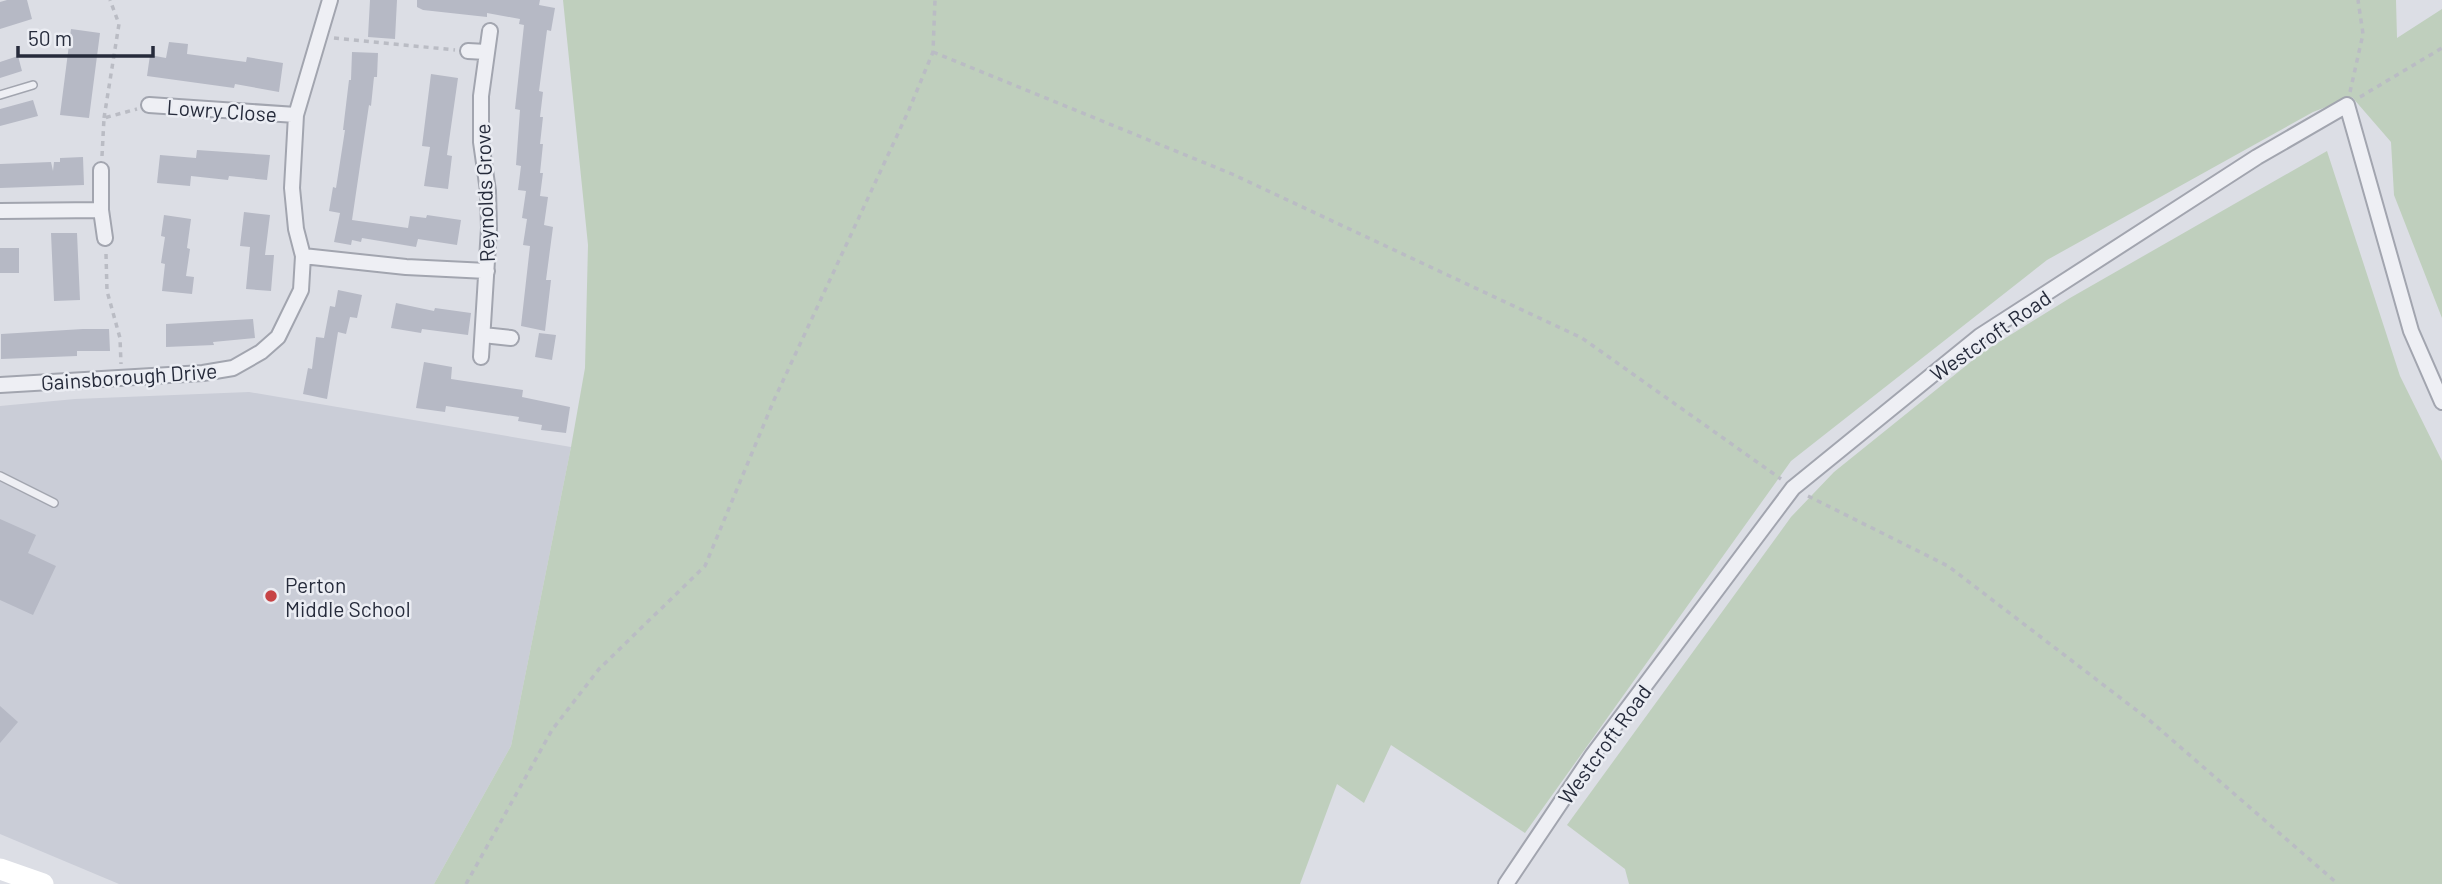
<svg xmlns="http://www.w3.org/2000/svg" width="2442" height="884" font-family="Barlow,sans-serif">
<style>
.built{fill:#cacdd7}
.green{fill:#bfcfbd}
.building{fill:#b6b9c5}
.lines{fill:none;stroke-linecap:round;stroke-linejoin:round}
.lane-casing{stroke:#a2a5af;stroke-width:10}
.street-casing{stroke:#a2a5af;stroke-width:18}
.path{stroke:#babcc4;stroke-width:3.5;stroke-dasharray:5 5;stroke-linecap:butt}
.lane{stroke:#eeeff4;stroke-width:7}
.street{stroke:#eeeff4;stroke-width:14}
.secondary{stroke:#fff;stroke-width:21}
.poi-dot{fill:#c74345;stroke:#ebedf3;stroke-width:2.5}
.labels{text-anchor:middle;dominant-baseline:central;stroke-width:5;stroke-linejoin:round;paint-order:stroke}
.street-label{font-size:21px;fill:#262b3b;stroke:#ebedf3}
.poi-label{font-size:21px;fill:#262b3b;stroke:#ebedf3;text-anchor:start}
</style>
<rect width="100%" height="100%" fill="#dcdee5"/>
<path class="built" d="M249,392L571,447L511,746L434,884H119L0,834V406L75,399Z"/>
<path class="green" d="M563,0H2396L2397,38L2442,9V318L2394,195L2391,142L2352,97L2313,112L2047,260L1791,461L1525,833L1391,745L1364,803L1337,784L1300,884H434L511,746L571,447L585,368L588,245Z
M2327,151L2400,376L2442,461V884H1629L1625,869L1567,825L1791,517L1834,472L1983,352L2070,298Z"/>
<path class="building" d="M7,0H27L32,19L0,29V2Z
M370,0H397L395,39L368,37Z
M417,0H540L539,5L555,8L551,31L547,30L539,91L543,92L540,117H543L540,144H543L540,173H543L540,196L548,197L544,225L553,227L546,280H551L545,331L521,326L530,246L523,245L527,219L522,218L526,191L518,190L521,166L516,165L520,110L515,109L524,25L519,24L520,19L487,13V17L423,10L417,7Z
M71,29L100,33L89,118L60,115Z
M169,42L188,44L187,54L246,62L247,57L283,63L279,92L235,84L234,88L147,76L150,55L166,58Z
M352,52L378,53L377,77H374L371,106L369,105L352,220L408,228L410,216L426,218L427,215L461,220L457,245L418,239L416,247L362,238L361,242L352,240L351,245L334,242L340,213L329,211L333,187L336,188L345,130H343L349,80H351Z
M18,56L22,71L0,78V62Z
M431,74L458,78L447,155L452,156L448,189L424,186L430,147L422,146Z
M33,100L38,116L0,126V109Z
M197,150L270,155L267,180L229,176L228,180L191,176L190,186L157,183L160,155L196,158Z
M83,157L84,185L0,188V164L51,162L53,171L54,162H60V158Z
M244,212L270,215L265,255H274L271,291L246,289L250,247L240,246Z
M164,215L191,219L187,248L190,249L186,276L194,277L192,294L162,291L165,264L161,263L165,237L161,236Z
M51,233H77L80,300L54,301Z
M0,248H19V273H0Z
M338,290L362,295L357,318L350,317L346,334L338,332L327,399L303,394L308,368L312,369L316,337L324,338L330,306L335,307Z
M396,303L434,311L435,308L471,313L468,335L422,329L421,333L391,328Z
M253,319L255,338L213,342L214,345L166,347V324Z
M83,329H109L110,351H77V356L1,359V334Z
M539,333L556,335L552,360L535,357Z
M424,362L452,367L451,379L523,390L522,397L570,407L566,433L541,430L542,425L518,421L519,417L446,406L445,412L416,408Z
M0,519L36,535L28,553L56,566L33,615L0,600Z
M0,706L18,722L0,743Z"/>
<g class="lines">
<g class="lane-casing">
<path id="lane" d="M0,95L33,85
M0,476L54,503"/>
</g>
<g class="street-casing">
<path id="street" d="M468,51L486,52
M149,105L296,115
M101,170V210L105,238
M0,211L101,210
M303,256L406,267L487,271
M483,335L511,338
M481,357L489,228L488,191L481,142V96L490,31
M0,385L203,373L233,368L261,352L278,337L301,290L303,256L296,229L292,188L296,115L330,0
M1506,884L1592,756L1793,488L1980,336L2257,157L2347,105L2411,331L2442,402"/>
</g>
<path class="path" d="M334,38L455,50
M933,52L1232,174L1582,338L1781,479
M2350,92L2363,34L2358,0
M2360,97L2442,48
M104,118L119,24L110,0
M102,156L104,118L137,109
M106,254L107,291L120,338L121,364
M1808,496L1948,566L2148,719L2338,884
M466,884L552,730L599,669L705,566L774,400L908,112L933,52L935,0"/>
<use href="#lane" class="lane"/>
<use href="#street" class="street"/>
<path class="secondary" d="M0,869L43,884"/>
</g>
<circle class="poi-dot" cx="271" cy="596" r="7"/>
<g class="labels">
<g class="street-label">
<text transform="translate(222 110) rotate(4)">Lowry Close</text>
<text transform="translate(484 193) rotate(-92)">Reynolds Grove</text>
<text transform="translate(1990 335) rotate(-35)">Westcroft Road</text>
<text transform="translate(129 376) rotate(-4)">Gainsborough Drive</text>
<text transform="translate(1604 744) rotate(-54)">Westcroft Road</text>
</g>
<g class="poi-label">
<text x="285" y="584">Perton<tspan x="285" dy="24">Middle School</tspan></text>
</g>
</g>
<path d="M18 46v10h135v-10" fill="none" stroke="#262b3b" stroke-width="3.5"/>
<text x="28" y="46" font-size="21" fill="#262b3b" stroke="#ebedf3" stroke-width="5" paint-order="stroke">50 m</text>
</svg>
